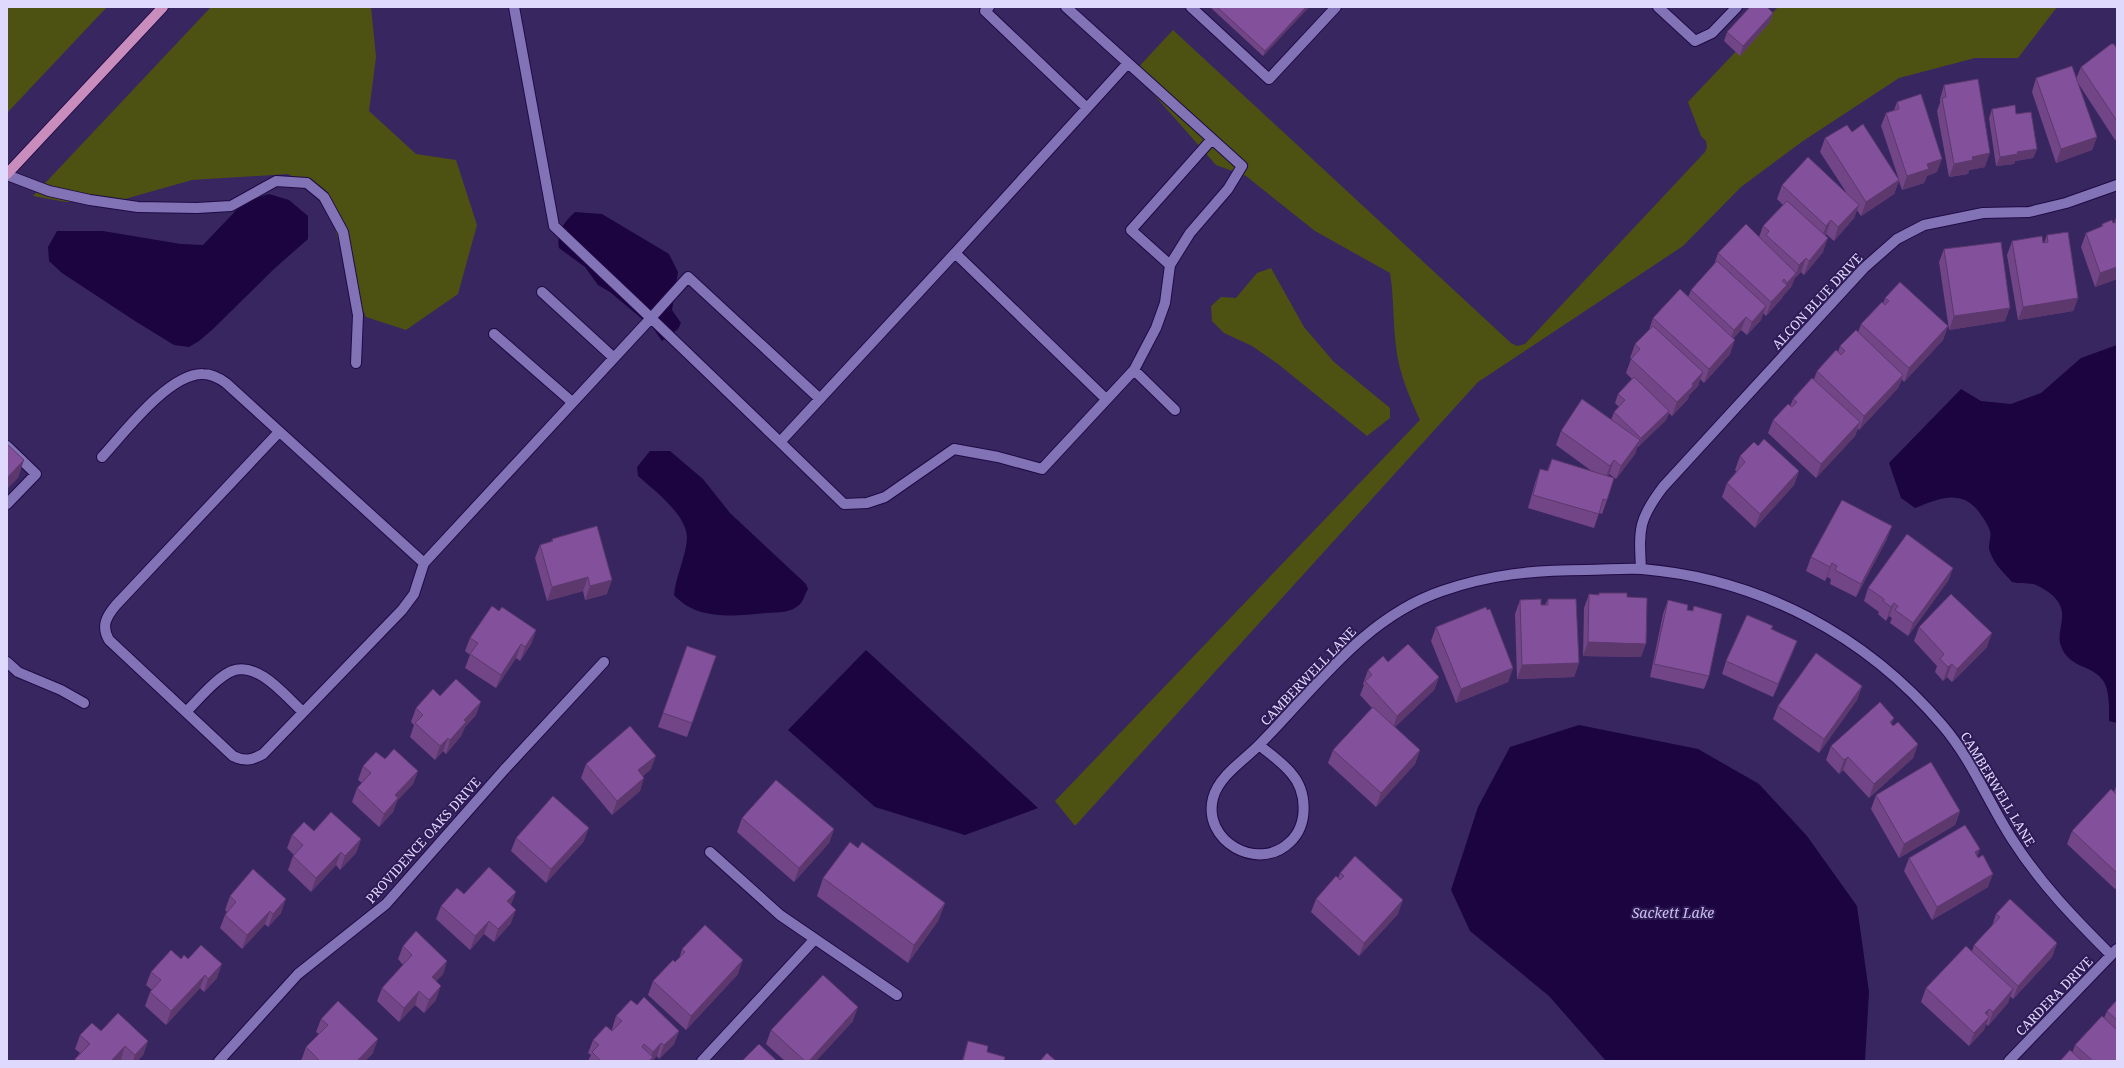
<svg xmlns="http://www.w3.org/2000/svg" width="2124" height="1068" font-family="'Noto Serif',serif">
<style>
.green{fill:#4d5213}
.water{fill:#1c0440}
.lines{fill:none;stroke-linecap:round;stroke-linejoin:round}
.minor-casing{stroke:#200a44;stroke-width:12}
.major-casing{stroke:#200a44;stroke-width:12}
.minor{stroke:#8273b6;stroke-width:10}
.major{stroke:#c88cbd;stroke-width:10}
.wall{fill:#714586}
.shaded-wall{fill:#5c386d}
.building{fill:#83509c;stroke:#5c386d}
.labels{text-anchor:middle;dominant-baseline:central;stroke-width:4;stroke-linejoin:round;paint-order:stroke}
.street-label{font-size:13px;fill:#e0d9fe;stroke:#2e1b56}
.water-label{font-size:14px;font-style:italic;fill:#c9c0ed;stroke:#2e1b56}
</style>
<rect width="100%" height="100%" fill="#382661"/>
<path class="green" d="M7,7H107L7,113Z
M211,7H371L376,57L369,111L416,154L456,160L477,225L458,294L406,330L366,317L353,289L325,196L288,174L192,180L125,199L66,202L33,196Z
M1778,7H2057L2018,58H1975L1899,78L1803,141L1741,187L1683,246L1478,382L1075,826L1055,801L1420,420C1409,396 1399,373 1396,347C1393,322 1394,298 1390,273L1315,231L1246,176L1216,165L1134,72L1173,30L1511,343L1517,346L1525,344L1705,152L1707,147L1706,141L1701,136L1688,102Z
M1271,268L1304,327L1334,362L1390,408V418L1367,436L1278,364L1252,346L1224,333L1212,321L1211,306L1221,297L1236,298L1257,273Z"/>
<path class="water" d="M269,194L289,200L308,216V239L274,269L212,330L199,341L189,347L174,345L135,321L62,273L49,261L48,247L57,231H103L181,244L203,245L245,201Z
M575,212L602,214L669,254L678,272L672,310L681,323L678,329L662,341L653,328L610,292L598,285L585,267L559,248C556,233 564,222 575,212Z
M2117,345V723L2109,721C2109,710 2110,693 2104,682C2093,664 2069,669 2061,646C2055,630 2070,616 2056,599C2053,594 2038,585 2033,584C2026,583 2019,584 2012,582C2004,573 1994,564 1990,552C1987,546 1992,537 1990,531C1988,524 1983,518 1979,512C1961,488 1938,499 1915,508L1901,498L1889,463L1961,389L1981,401L2011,404L2041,393L2081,358Z
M650,451H670L703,479L730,513L806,584L808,589C805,594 803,602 799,605C791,613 778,612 767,613C736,616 697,621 674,595C676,575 686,557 687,538C687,515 654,490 638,476L637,467Z
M866,650L1038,808L965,835L875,807L788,730Z
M1579,725L1698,749L1759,784L1807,836L1857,906L1869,992L1865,1061H1606L1549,996L1470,931L1451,890L1478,807L1510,747Z"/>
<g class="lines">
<g class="minor-casing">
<path id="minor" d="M989,7L985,11L1087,108
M1191,7L1269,79L1336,7
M1658,7L1695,41L1712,33L1737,7
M7,175L49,191L90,200L138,207L197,208L231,206L276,181L307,183L324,197L343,232L358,315L356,363
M955,253L780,442L844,504L867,503L885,497L954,449L998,457L1042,469L1134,370L1156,328L1165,303L1170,265L1190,233L1228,189L1242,166L1066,7
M1170,265L1131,230L1212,139
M542,292L614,358
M494,334L572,402
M1134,370L1175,410
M1106,399L955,253L1128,63
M279,432L116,605C106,617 101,626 109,640L233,756C245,762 252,760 263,754L402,610L414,594L424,563
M780,442L651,318L688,277L820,399
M7,446L36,474L7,504
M102,457C124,433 169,373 203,374C212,374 219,378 226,383L424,563L651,318L554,226L514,7
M1641,569C1639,529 1638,520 1663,487L1864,268L1897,239L1924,225L1983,213L2029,212L2066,203L2117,185
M7,662L18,672L61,690L84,703
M186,712C198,700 217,677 232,671C259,661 286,697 303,712
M1259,745C1270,754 1282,762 1291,773C1307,791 1309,824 1290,842C1258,873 1202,841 1213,798C1219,776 1243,761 1258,746C1315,689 1363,618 1442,591C1491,574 1536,570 1586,570C1605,570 1624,568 1642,569C1760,579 1866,635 1943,726C1972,760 1988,802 2012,839C2040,883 2074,918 2111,955
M710,852L780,915L897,995
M219,1061L298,974L386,904L504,770L604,662
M702,1061L814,940
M2009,1061L2117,949"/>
</g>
<g class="major-casing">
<path id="major" d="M7,174L163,7"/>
</g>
<use href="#minor" class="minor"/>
<use href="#major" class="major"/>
</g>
<path class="wall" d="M1210,7H1309L1263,56Z
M1773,13L1770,22L1740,56L1724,41L1727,32Z
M2117,49V139L2115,140L2078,83L2097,137L2092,150L2056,163L2032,92L2036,78L2076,79L2081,67Z
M1944,85L1985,167L1969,170L1968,174L1949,177L1937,111L1940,103V99Z
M1897,102L1937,172L1927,176L1924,183L1902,190L1899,181L1894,194L1861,216L1857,210L1854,218L1834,241L1826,234L1825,236L1823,252L1804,275L1801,272L1795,278L1791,287L1783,296L1782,298L1766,316L1763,313L1761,320L1747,335L1741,330L1733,339L1730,354L1704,383L1700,379L1698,386L1689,395L1688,399L1672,416L1669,413L1666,420L1638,447H1637L1635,454L1616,479L1609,474L1608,476L1607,500L1602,514L1599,513L1594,528L1528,508L1535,483L1540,469L1547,471L1552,459L1593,472L1556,445L1561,431L1611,420L1614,412L1619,407L1615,403L1618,394L1632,379L1626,373L1631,359L1630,358L1635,344L1649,330L1653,318L1688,297L1691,290L1714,265L1718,253L1759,237L1763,226L1783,205L1777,199L1782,185L1846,192L1820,152L1825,138L1852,132L1899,180L1881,126L1886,113L1894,110Z
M1992,109L2016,114L2037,149L2033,158L2015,161L2014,164L1996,166L1989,118Z
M2117,215V279L2095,287L2081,247L2086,233L2101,227L2102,224L2114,223Z
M2047,235L2078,298L2073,311L2018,320L2007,255L2012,241L2043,243H2044Z
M1944,249L2005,321L1949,330L1939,262Z
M1885,298L1948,326L1943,340L1904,382L1902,379L1898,388L1859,430L1858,428L1855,436L1816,478L1768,433L1773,420L1790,406L1793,399L1814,379L1817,371L1838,352L1840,346L1858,332L1861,324L1883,304Z
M1740,456L1799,471L1794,485L1755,528L1722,497L1727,483L1737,472L1735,470Z
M552,539L607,594L585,600L583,591L547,601L535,558L540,545L551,542Z
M1887,539L1856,597L1830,584L1831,579L1827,577L1825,581L1806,571L1811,557Z
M1953,568L1948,581L1908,636L1890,623L1892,618L1889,616L1886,621L1878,614L1879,612L1864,601L1868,588Z
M1599,593L1641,657L1583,656L1584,608L1589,594L1598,595Z
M1548,599L1579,663L1574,677L1517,679L1515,614L1520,600L1541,605H1545Z
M1668,600L1687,610L1692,611L1694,606L1709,676L1704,689L1650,677L1663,614Z
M499,611L536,630L531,644L520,661L516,658L496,688L465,668L470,655L465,651L470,638Z
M1436,627L1513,668L1508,682L1456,703L1431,641Z
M1919,627L1987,647L1952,682L1947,677L1943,681L1935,672L1937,666L1914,641Z
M1772,629L1797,641L1792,654L1773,697L1722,674L1726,661Z
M687,646L716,656L687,737L658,727Z
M1388,662L1439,677L1434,690L1395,727L1420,750L1415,764L1376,807L1328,763L1333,750L1372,708L1360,695L1364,685L1363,684L1368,670Z
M1862,686L1857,700L1819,753L1773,719L1778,706Z
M440,696L476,715L465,727L461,736L446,754L443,751L435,760L410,737L414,725L411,722L416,708Z
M1892,725L1918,744L1913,758L1869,798L1843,770L1839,774L1826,760L1831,746Z
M385,759L418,771L413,784L397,801L393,812L379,827L352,802L357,788L362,783L358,780L363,766Z
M586,764L651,769L643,776L640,791L612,815L581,778Z
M2117,784V888L2115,889L2067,844L2072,831L2114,792Z
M1876,795L1960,811L1955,825L1899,858L1871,809Z
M742,818L834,829L829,843L794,882L737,832Z
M314,831L361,839L356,853L340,870L336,865L311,892L288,870L293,856L294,855L287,848L292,835Z
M516,838L584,841L546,883L511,851Z
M858,848L945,903L938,921L908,963L817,896L823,878Z
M1980,849L1977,856L1988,887L1932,920L1904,871L1909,858Z
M1340,873L1398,914L1359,956L1311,912L1316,899L1338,878Z
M464,894L511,905V923L494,942L484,934L470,950L436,919L441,906Z
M230,896L281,913L268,927L265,924L242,949L220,928L225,915L227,912L225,910Z
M1996,914L2057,943L2052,957L2013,999L2010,996L2008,1003L1988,1026L1986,1024L1984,1030L1969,1046L1921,1002L1926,988L1972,951L1974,945L1992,926Z
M403,946L447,961L443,974L436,981V1000L424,1013L415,1005L399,1022L377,1001L382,988L403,965L398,959Z
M682,949L738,974L686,1030L648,995L653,981L675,962L679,959Z
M188,959L217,978L204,992L200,988L166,1025L145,1006L150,992L152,990L146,985L151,972Z
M2117,1000V1061H2060L2072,1053L2075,1045L2104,1018L2107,1011Z
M637,1005L679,1031L674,1044L659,1059L657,1056L652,1061H588L591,1055L588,1053L593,1040L612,1031V1029L616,1016Z
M321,1019L373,1053L365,1061H301L306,1047L319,1034L316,1032Z
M853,1021L816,1061H785L766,1044L771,1030Z
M101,1031L148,1041L143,1055L137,1061H122L121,1059L119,1061H74L75,1059L80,1053L75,1049L80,1035Z
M968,1041L987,1052L1004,1061H962Z"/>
<path class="shaded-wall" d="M1306,7H1309L1263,56L1265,51Z
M1773,13L1770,22L1740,56L1743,46Z
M2097,137L2092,150L2056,163L2061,149Z
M2037,149L2033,158L2015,161L2014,164L1996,166L2000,157L2017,152Z
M1990,153L1985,167L1969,170L1968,174L1949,177L1954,164L1972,157Z
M1942,159L1937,172L1927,176L1924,183L1902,190L1907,176L1927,164Z
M1899,180L1894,194L1861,216L1866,202Z
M1859,205L1854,218L1834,241L1838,227Z
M1831,220L1826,234L1821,240L1826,226Z
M1828,238L1823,252L1804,275L1809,261Z
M1806,258L1801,272L1795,278L1791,287L1783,296L1782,298L1766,316L1771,302L1786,285L1787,283L1796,274L1799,265Z
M2117,267V279L2095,287L2100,273Z
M2078,298L2073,311L2018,320L2023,307Z
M1766,306L1761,320L1747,335L1752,322Z
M2010,308L2005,321L1949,330L1954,316Z
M1746,317L1741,330L1729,343L1734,330Z
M1948,326L1943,340L1904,382L1909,368Z
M1735,340L1730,354L1704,383L1709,369Z
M1703,372L1698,386L1689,395L1688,399L1672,416L1677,402L1692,384Z
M1903,375L1898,388L1859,430L1864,416Z
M1669,411L1666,420L1638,447L1641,438Z
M1860,422L1855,436L1816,478L1821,464Z
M1640,440L1635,454L1616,479L1621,466Z
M24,460L18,478L7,489V478Z
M1614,460L1609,474L1605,480L1610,466Z
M1799,471L1794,485L1755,528L1760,514Z
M1892,526L1887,539L1856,597L1861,584Z
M1832,563L1827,577L1825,581L1830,567Z
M1953,568L1948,581L1908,636L1913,623Z
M588,577L583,591L547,601L552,587Z
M612,580L607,594L585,600L590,586Z
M1894,603L1889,616L1886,621L1891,607Z
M536,630L531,644L520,661L525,647Z
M1992,633L1987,647L1952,682L1957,669Z
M1797,641L1792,654L1773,697L1778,684Z
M1588,642L1646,644L1641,657L1583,656Z
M521,644L516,658L496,688L501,675Z
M1579,663L1574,677L1517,679L1522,665Z
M1952,664L1947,677L1943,681L1948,667Z
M1513,668L1508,682L1456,703L1461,689Z
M1439,677L1434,690L1392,730L1397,716Z
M1862,686L1857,700L1819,753L1824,739Z
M481,702L476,715L465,727L461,736L446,754L450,740L464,720Z
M1894,718L1889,731L1890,722Z
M448,738L443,751L435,760L440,746Z
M1918,744L1913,758L1869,798L1874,784Z
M1420,750L1415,764L1376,807L1381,793Z
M656,756L651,769L634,784L638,770Z
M1848,757L1843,770L1839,774L1844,760Z
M418,771L413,784L397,801L393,812L379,827L384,814L395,795Z
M644,778L640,791L612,815L617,801Z
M1960,811L1955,825L1899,858L1904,844Z
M589,828L584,841L546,883L551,869Z
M834,829L829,843L794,882L799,868Z
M361,839L356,853L340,870L345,856Z
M1980,849L1975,863V852Z
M341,852L336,865L311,892L316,878Z
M1993,874L1988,887L1932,920L1937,907Z
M516,892L511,905L507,901Z
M286,899L281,913L268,927L273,914Z
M1403,900L1398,914L1359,956L1364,943Z
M945,903L938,921L908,963L914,945Z
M516,910L511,923L494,942L498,929Z
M270,911L265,924L242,949L247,935Z
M489,921L484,934L470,950L475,936Z
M2057,943L2052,957L2013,999L2018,986Z
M743,960L738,974L686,1030L691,1016Z
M447,961L443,974L427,991L432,977Z
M222,964L217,978L204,992L208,979Z
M205,975L200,988L166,1025L171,1011Z
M441,986L436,1000L424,1013L429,1000Z
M2013,989L2008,1003L1988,1026L1993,1012Z
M419,991L415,1005L399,1022L404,1008Z
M858,1007L853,1021L816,1061H809Z
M1989,1009L1985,1021L1989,1017L1984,1030L1969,1046L1974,1033L1985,1013Z
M679,1031L674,1044L659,1059L664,1045Z
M378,1039L373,1053L365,1061H357Z
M148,1041L143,1055L137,1061H133L135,1055Z
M661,1043L657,1056L652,1061H649L653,1052Z
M125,1046L121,1059L119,1061H111Z"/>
<path class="building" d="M1217,7H1306L1265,51Z
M1750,7H1767L1773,13L1743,46L1727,32Z
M2111,44H2114L2117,49V121L2081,67Z
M2072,66L2097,137L2061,149L2036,78Z
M1978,79L1990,153L1972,157L1973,160L1954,164L1942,98L1946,97L1944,85Z
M1921,94L1942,159L1927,164L1929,169L1907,176L1886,113L1899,109L1897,102Z
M2015,105L2016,114L2031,112L2037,149L2017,152L2018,154L2000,157L1992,109Z
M1863,124L1899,180L1866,202L1825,138L1847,125L1852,132Z
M1808,157L1859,205L1838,227L1831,220L1826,226L1782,185Z
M1787,201L1828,238L1809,261L1806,258L1799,265L1766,235L1769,231L1763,226Z
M2112,220L2113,223L2117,222V267L2100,273L2086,233L2103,226L2102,224Z
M1746,224L1796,273L1787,283L1784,279L1782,281L1787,285L1771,302L1718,253Z
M2068,232L2078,298L2023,307L2012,241L2042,236L2043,243L2048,242L2047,235Z
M2001,242L2010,308L1954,316L1944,249Z
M1717,261L1766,306L1752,322L1746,317L1734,330L1691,290Z
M1900,282L1948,326L1909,368L1861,324L1882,302L1885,305L1889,301L1885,298Z
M1680,289L1735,340L1709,369L1653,318Z
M1653,326L1703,372L1692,384L1693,386L1677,402L1631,359L1640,349L1635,344Z
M1856,330L1903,375L1864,416L1817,371L1836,350L1841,355L1845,351L1840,346Z
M1634,377L1669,411L1641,438L1614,412L1625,400L1618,394Z
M1812,378L1860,422L1821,464L1773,420L1788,404L1792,407L1797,402L1793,399Z
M1582,399L1640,440L1621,466L1614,460L1610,466L1561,431Z
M1764,439L1799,471L1760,514L1727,483L1745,462L1740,456L1754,442L1758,446Z
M7,444L24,460L7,478Z
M1552,459L1614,478L1607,500L1603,499L1599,514L1533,495L1540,469L1548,471Z
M1842,500L1892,526L1861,584L1835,570L1837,566L1832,563L1830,567L1811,557Z
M597,526L612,580L590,586L588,577L552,587L540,545L553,541L552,539Z
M1907,534L1953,568L1913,623L1895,610L1898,606L1894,603L1891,607L1883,601L1884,599L1868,588Z
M1599,593H1627V597L1647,598L1646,644L1588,642L1589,594L1599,595Z
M1951,594L1992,633L1957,669L1952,664L1948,667L1940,659L1944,654L1919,627Z
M1541,599V605H1548V599H1576L1579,663L1522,665L1520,600Z
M1668,600L1688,605L1687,610L1693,611L1694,606L1722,614L1709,676L1654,664Z
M492,606L499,611L502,607L536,630L525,647L521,644L501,675L470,654L478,643L470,638Z
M1486,607L1487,610L1490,609L1513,668L1461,689L1436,627Z
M1747,615L1773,626L1771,629L1797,641L1778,684L1726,661Z
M1408,644L1439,677L1397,716L1365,681L1372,675L1368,670L1383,656L1388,662Z
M687,646L716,656L692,723L663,713Z
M1816,653L1862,686L1824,739L1778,706Z
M456,679L481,702L464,720L466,722L450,740L448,738L440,746L415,723L423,715L416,708L433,689L440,696Z
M1880,702L1894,718L1890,722L1893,726L1898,722L1918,744L1874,784L1848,757L1844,760L1831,746Z
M1373,707L1420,750L1381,793L1333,750Z
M630,726L656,756L638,770L644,778L617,801L586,764Z
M394,749L418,771L395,795L398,798L384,814L357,788L371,773L363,766L376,752L385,759Z
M1931,762L1960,811L1904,844L1876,795Z
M776,780L834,829L799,868L742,818Z
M2111,789L2117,795V873L2072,831Z
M553,796L589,828L551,869L516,838Z
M331,812L361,839L345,856L341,852L316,878L293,856L303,845L292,835L304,822L314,831Z
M1965,825L1980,849L1975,852L1978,858L1983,855L1993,874L1937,907L1909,858Z
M850,842L858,848L862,842L945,903L914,945L823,878Z
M1355,856L1403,900L1364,943L1316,899L1336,876L1340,880L1344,876L1340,873Z
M489,867L516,892L507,901L516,910L498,929L489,921L475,936L441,906L457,888L464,894Z
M253,869L286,899L273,914L270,911L247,935L225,915L236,902L230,896Z
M2010,899L2057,943L2018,986L1974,945L2000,917L1996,914Z
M705,925L743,960L691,1016L653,981L673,960L675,962L685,952L682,949Z
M416,931L447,961L432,977L441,986L429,1000L419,991L404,1008L382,988L412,955L403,946Z
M201,945L222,964L208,979L205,975L171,1011L150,992L161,980L151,972L171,950L181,959L184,955L188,959Z
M1966,946L2013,989L1993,1012L1989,1009L1985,1013L1989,1017L1974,1033L1926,988Z
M823,975L858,1007L809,1061H805L771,1030Z
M644,997L679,1031L664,1045L661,1043L653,1052L644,1044L642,1047L653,1057L649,1061H601L592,1052L599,1045L593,1040L606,1026L612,1031L622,1021L616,1016L631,1000L637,1005Z
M2117,1000V1020L2107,1011Z
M338,1001L378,1039L357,1061H320L306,1047L328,1025L321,1019Z
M118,1013L148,1041L135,1055L125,1046L111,1061H77L75,1059L90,1044L80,1035L92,1023L101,1031Z
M2102,1016L2117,1030V1061H2093L2075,1045Z
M968,1041L988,1046L987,1052L1005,1057L1004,1061H963Z
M759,1044L777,1061H742Z
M2070,1050L2082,1061H2060Z
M1047,1053L1056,1061H1040Z"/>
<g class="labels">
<g class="street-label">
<text transform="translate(1817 301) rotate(-47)">ALCON BLUE DRIVE</text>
<text transform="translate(1308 676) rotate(-46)">CAMBERWELL LANE</text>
<text transform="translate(1998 789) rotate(59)">CAMBERWELL LANE</text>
<text transform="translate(423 840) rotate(-48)">PROVIDENCE OAKS DRIVE</text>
<text transform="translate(2054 996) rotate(-46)">CARDERA DRIVE</text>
</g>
<g class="water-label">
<text x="1673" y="912">Sackett Lake</text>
</g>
</g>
<rect width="2124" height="1068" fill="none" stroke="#e0d9fe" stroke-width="16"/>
</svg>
